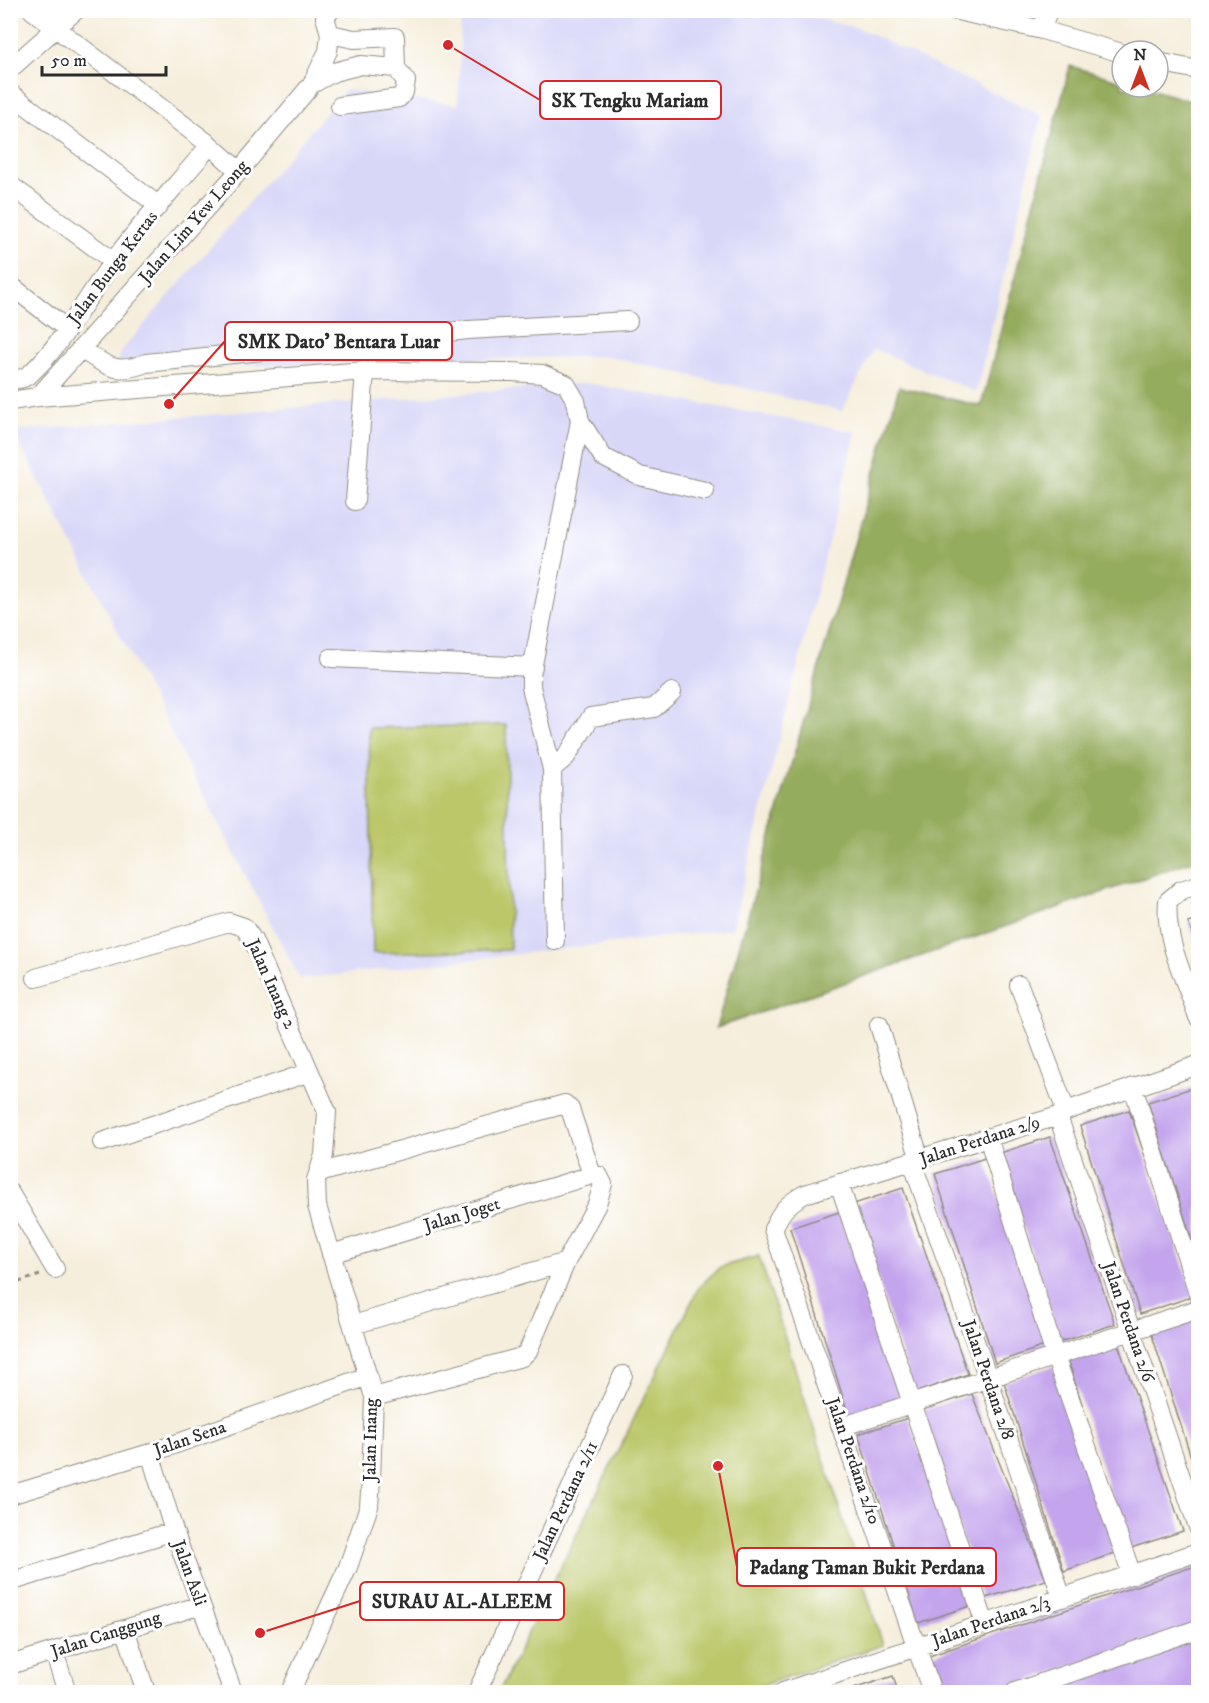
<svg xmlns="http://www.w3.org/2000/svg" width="1209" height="1703" font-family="'IM FELL DW Pica',serif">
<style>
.built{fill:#d8d7f8}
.green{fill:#bbc769;stroke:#73794a;stroke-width:1.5}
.forest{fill:#94ac5d;stroke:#606c44;stroke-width:1.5}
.building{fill:#c3a4ed}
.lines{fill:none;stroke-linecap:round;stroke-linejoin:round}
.minor-casing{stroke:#908c84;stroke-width:20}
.path{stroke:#908c84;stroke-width:3;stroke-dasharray:4.5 4.5;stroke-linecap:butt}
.minor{stroke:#fff;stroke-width:18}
.labels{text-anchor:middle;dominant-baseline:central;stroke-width:6;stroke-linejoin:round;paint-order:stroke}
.street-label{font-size:18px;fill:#2b2b2b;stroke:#fff}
.leader{fill:none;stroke:#d62828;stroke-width:2}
.callout-dot{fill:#d62828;stroke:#fff;stroke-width:2}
.callout{fill:#fff;stroke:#d62828;stroke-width:2}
.callout-label{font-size:20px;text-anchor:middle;font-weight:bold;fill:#2b2b2b}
</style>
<rect width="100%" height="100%" fill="#fff"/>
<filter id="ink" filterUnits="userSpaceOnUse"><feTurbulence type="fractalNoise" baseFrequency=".0167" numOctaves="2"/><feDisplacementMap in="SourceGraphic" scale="12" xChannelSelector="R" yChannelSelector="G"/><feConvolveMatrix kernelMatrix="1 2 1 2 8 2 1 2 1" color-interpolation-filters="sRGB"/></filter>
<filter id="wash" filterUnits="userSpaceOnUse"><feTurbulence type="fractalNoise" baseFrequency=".008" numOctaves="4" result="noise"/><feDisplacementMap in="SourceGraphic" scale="24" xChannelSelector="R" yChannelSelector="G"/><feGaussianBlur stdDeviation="1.35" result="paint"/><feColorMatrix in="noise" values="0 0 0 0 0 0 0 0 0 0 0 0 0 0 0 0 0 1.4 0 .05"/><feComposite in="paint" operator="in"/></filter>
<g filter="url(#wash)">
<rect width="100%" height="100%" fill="#f6eedc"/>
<path class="built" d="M461,11H784L858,28L1042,116L976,392L874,349L842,411L607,356L115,369L122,350L346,90L458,105Z
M587,383L856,432L732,929L300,979L13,431Z"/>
<path class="green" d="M506,725L510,950L373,953L369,728Z
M759,1256L883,1645L743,1692H499L699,1287L720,1267Z"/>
<path class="forest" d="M1070,66L1122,81V87H1143L1198,103V859L716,1028L899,387L981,406Z"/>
<g id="blocks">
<path class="building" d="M1198,920V947L1188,923Z
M1198,1086V1260L1148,1102Z
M1129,1110L1194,1296L1140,1314L1080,1126Z
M1050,1137L1115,1324L1060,1342L1000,1153Z
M985,1158L1050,1344L995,1363L935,1174Z
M903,1188L968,1374L914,1393L854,1204Z
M839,1212L904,1398L849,1417L790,1228Z
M1198,1316V1479L1151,1332Z
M1118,1344L1183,1531L1128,1549L1068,1360Z
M1053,1366L1118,1552L1064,1571L1004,1382Z
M972,1394L1046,1580L982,1599L922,1410Z
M908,1418L973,1605L918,1623L858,1434Z
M1198,1565V1623L995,1692H942L929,1656Z
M1198,1635V1692H1035Z
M893,1676L898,1692H844Z"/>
</g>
</g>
<g filter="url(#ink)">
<use href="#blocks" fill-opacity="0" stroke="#908c84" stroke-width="1.5"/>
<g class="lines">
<g class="minor-casing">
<path id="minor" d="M32,10L210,145L239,171
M953,10L1042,30L1122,53
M1042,30L1048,10
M330,34L354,39L395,37L396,68L406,81L404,92L399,98L340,106
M1158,62L1198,70
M10,69L76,10
M312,84L334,72L361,65L396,68
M10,93L159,206
M10,185L113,261
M10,285L67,329
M82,350C108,366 115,375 146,363L468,330L628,321
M10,378C18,381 25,378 31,373C64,342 86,298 113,262C142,221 178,184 210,145
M38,397L365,371L512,372L542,374L566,384L576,401L580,421L531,675V687L552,769L555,941
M10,401L38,397L239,171L312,84L328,51L330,34L325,17L331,10
M580,421L603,457L640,476L705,491
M355,501L365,371
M331,658L533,667
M552,769L566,757L591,717L654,708L672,692
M1198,885L1181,890L1168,901C1164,940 1186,981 1198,1017
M36,978L229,922L244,927L253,940L327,1112L324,1155L316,1180L317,1206L374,1397L371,1480L369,1506L348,1567L290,1692
M1019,985L1066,1111
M879,1025L920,1160
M1133,1087L1198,1293
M1058,1116L1198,1527
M988,1137L1055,1356L1132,1575
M102,1142L310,1072
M912,1162L988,1378L1062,1598
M319,1173L565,1104L570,1109L592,1175L599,1176L603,1184L597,1204L566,1262L528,1351L522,1357L374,1397
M839,1183L985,1624
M10,1193L55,1269
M331,1254L592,1175
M353,1325L566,1262
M841,1427L1198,1309
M150,1453L174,1531L233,1692
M10,1495L150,1453L368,1376
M10,1582L174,1531
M125,1629L146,1692
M54,1652L67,1692
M10,1665L201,1605
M477,1692L623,1375
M783,1692L1198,1552
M932,1692L773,1229C781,1211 788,1203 805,1194L1058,1116L1066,1111L1198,1065
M1015,1692L1198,1629"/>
</g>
<path class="path" d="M10,1285L40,1275"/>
<use href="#minor" class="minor"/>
</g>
</g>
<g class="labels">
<g class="street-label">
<text transform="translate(194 222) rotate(-49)">Jalan Lim Yew Leong</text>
<text transform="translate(113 268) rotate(-53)">Jalan Bunga Kertas</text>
<text transform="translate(271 984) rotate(66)">Jalan Inang 2</text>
<text transform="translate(980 1141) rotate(-18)">Jalan Perdana 2/9</text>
<text transform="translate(462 1215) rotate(-17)">Jalan Joget</text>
<text transform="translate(1128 1322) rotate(71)">Jalan Perdana 2/6</text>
<text transform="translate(988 1380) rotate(71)">Jalan Perdana 2/8</text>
<text transform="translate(190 1439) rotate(-19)">Jalan Sena</text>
<text transform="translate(371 1440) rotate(-89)">Jalan Inang</text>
<text transform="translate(853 1461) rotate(71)">Jalan Perdana 2/10</text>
<text transform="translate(566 1501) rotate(-65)">Jalan Perdana 2/11</text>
<text transform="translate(189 1573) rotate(70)">Jalan Asli</text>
<text transform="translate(991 1622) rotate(-19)">Jalan Perdana 2/3</text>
<text transform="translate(106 1635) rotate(-18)">Jalan Canggung</text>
</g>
</g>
<path class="leader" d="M448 45L540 100M169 404L225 341M718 1466L737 1567M260 1633L360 1601"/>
<g class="callout-dot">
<circle cx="448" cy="45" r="6"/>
<circle cx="169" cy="404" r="6"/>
<circle cx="718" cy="1466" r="6"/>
<circle cx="260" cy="1633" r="6"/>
</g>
<g class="callout">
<rect x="540" y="81" width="181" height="38" rx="6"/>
<rect x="225" y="322" width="227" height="38" rx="6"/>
<rect x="737" y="1548" width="259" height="38" rx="6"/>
<rect x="360" y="1582" width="204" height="38" rx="6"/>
</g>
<g class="callout-label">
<text x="630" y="107">SK Tengku Mariam</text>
<text x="339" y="348">SMK Dato' Bentara Luar</text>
<text x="867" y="1574">Padang Taman Bukit Perdana</text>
<text x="462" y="1608">SURAU AL-ALEEM</text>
</g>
<rect width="1209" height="1703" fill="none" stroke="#fff" stroke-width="36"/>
<g transform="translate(1140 69)"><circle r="28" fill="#ffffff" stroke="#aaaaaa" stroke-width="1.5"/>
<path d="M0-4.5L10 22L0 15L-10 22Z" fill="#c8321e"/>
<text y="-9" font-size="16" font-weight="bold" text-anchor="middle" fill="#2b2b2b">N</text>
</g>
<path d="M42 66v9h124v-9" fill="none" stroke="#2b2b2b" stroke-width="3"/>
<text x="51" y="66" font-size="18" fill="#2b2b2b" stroke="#ffffff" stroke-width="4.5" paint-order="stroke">50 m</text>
</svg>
